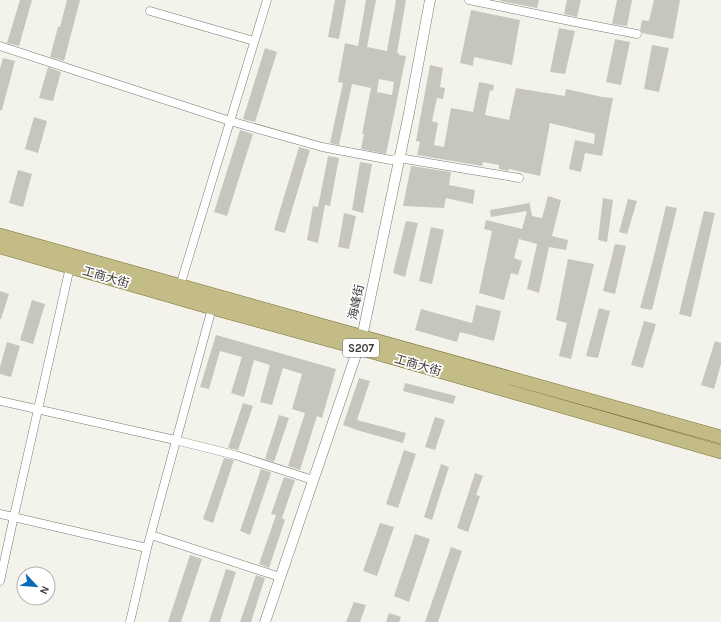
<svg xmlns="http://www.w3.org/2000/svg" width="721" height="622" font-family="Karla,'Noto Sans SC',sans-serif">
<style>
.building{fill:#c7c6be;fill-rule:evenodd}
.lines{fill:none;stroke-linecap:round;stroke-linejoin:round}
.minor-casing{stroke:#7a7972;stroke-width:9}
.tertiary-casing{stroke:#7a7972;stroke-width:11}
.primary-casing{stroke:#7b7237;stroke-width:14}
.minor{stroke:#fff;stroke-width:8}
.tertiary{stroke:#fff;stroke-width:10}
.primary{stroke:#c4bc86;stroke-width:13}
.labels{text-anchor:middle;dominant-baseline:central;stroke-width:3.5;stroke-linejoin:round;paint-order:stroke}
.shield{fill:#fff;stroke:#767674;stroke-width:1}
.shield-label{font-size:11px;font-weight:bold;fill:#3c3b38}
.street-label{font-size:12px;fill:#3c3b38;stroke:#fff}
</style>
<rect width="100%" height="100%" fill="#f4f3eb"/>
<path class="building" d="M20,0H32L19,46L7,43Z
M67,0H80L64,61L50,57L58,27H60Z
M335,0H346L339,39L328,37Z
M366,0H376L367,47L387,51L396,0H406L397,53H399V55L406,56L386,154L361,149L364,134H362L371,88L352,84L339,145L330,143L343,83L338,82L345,43L358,46ZM379,79L394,82L392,95L377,92Z
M500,0H539L537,8L500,1Z
M567,0H581L577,17L564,14Z
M617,0H632L627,26L612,24Z
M654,0H680L673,39L642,33L640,30L642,20L649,21Z
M471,10L520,20L512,65L474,57L473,66L460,63Z
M559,28L575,31L565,74L550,72Z
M615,39L630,42L621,85L606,82Z
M652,45L669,48L659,92L644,89Z
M265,48L277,52L255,122L243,119Z
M3,58L15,61L2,110H0V69Z
M430,65L443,68L440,87L445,88L443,99L437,98L432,121L438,123L434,145L444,147L451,108L473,112L479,82L494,85L493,91L490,90L485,115L509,120L516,88L565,96L566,89L602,97L613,98L602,156L585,153L581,172L569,169L575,140L594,144L595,134L550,123L540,176L509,169L508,171L499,169V165L483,162L482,166L417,155L420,142L416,141Z
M48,67L61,72L53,101L39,98Z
M34,117L47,121L38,153L25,149Z
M240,130L253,134L227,216L214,212Z
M299,147L310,150L285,233L274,230Z
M328,156L339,158L330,206L325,205L318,243L307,240L313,206L318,207Z
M360,162L372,164L363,213L352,210Z
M411,166L451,172L449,185L475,190L473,204L446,198L444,208L403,206Z
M18,170L32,174L23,207L9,203Z
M548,196L561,200L552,236L568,240L566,250L549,247L539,293L527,289L537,244L519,239L514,258L522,261L518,275L511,273L504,300L479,293L492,231L484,229L486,220L522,229L527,211L491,217L490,210L529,203V200L532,216L542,218Z
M603,198L613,200L607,242L598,240Z
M628,199L637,201L627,234L619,232Z
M666,206L677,208L652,310L640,308L653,260Z
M704,211L715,213L691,317L679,314Z
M344,213L356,216L349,249L338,247Z
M406,221L418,223L405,277L393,273Z
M431,227L444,230L432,284L419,281Z
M615,244L626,246L615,294L603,291Z
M568,259L594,264L571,359L559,356L567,323L556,320Z
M0,291L9,294L1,319H0Z
M32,300L45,304L33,344L20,340Z
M476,305L501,311L494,341L460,332L457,342L415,330L421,309L472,323Z
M599,308L610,311L598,358L586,356Z
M644,321L656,324L643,368L631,365Z
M216,335L336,369L322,418L317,416L300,470L288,466L305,413L292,409L302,374L283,368L272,405L260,402L270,365L254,360L244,397L231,393L242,357L220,351L209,389L200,387Z
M715,341L721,343V364L714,389L701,385Z
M7,342L20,346L11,377L0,374V367Z
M359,378L370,381L357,420L406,433L403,443L360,431L343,425Z
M405,383L456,396L453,404L403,391Z
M243,403L253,406L238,450L228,448Z
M279,415L289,418L274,462L265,459Z
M435,417L445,420L435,450L425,447Z
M404,450L416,454L398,508L386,504Z
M224,458L234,460L213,523L203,519Z
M441,464L449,467L432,520L424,517Z
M261,469L270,472L271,473L250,535L240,531Z
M475,473L483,476L476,495L480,496L468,532L457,528Z
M284,477L295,480L282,518L285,520L269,568L259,564L276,515L271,514Z
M380,523L394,527L377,576L363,571Z
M415,534L430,539L409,602L394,596Z
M451,547L462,551L438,622H425Z
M190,555L202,559L181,622H168Z
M226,569L236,572L220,622H209Z
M256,575L265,578L251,622H240Z
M354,602L366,605L360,622H346Z
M389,613L401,617L399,622H386Z"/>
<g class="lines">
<g class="minor-casing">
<path id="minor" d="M469,0L575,22L637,34
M150,11L254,41
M0,46L230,121L322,147L391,160L399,158L519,178
M179,289L267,0
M0,401L175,440L235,455L313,480
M0,514L147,548
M151,535L280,577
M0,581L14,516L70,267
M130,622L147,548L212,308"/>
</g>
<g class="tertiary-casing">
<path id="tertiary" d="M265,622L362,337L409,113L430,0"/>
</g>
<g class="primary-casing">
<path id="primary" d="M0,235L721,437
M0,247L212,308L358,348L721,452"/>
</g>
<use href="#minor" class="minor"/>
<use href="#tertiary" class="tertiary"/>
<use href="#primary" class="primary"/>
</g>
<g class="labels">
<rect class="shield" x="343" y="339" width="36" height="18" rx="3"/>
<g class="shield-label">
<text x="361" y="348">S207</text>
</g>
<g class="street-label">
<text transform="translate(106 277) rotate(16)">工商大街</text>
<text transform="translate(356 302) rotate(-78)">海峰街</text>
<text transform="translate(418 365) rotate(16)">工商大街</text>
</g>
</g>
<g transform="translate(36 586) rotate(116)"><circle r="19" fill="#ffffff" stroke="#b1b1af"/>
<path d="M0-3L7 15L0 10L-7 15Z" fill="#066cb8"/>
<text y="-6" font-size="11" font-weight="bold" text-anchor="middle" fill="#3c3b38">N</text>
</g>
</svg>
